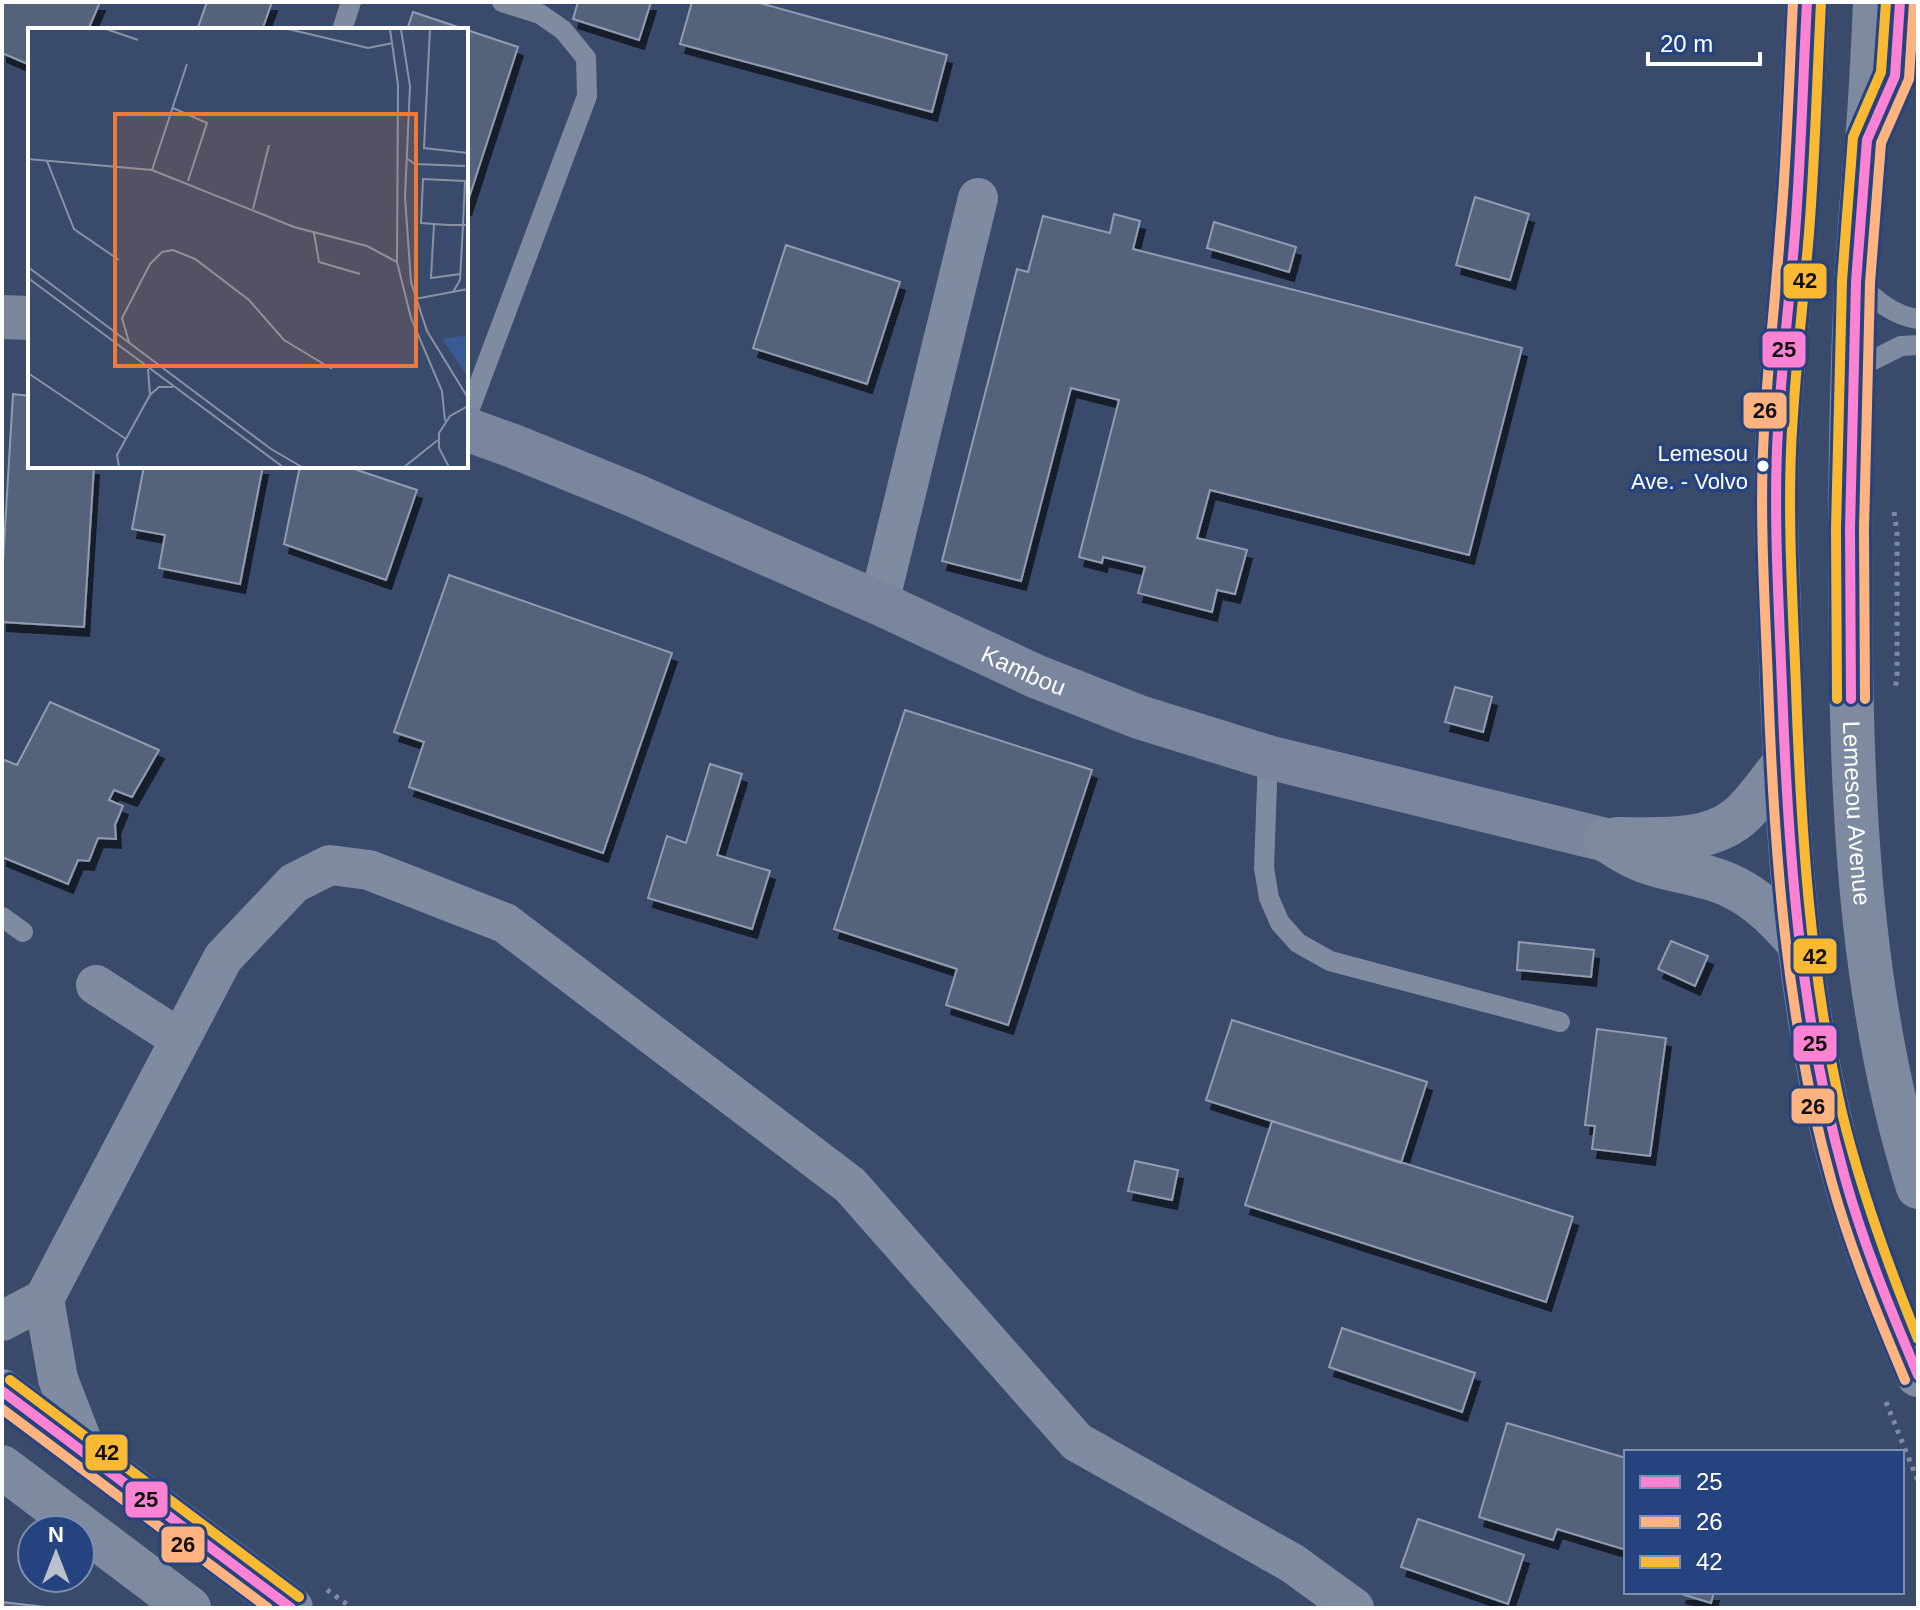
<svg xmlns="http://www.w3.org/2000/svg" width="1920" height="1610" font-family="Arial,sans-serif">
<style>
.building{fill:#54627c;stroke:#929cb0;stroke-width:2;filter:url(#shadow)}
.lines{fill:none;stroke-linecap:round;stroke-linejoin:round}
.path{stroke:#7f8ba1;stroke-width:5;stroke-dasharray:4 6;stroke-linecap:butt}
.lane{stroke:#7f8ba1;stroke-width:20}
.street{stroke:#7f8ba1;stroke-width:40}
.secondary{stroke:#7a869d;stroke-width:44}
.primary{stroke:#7d8a9f;stroke-width:44}
.bus-1-casing{stroke:#25437f;stroke-width:16}
.bus-2-casing{stroke:#25437f;stroke-width:16}
.bus-3-casing{stroke:#25437f;stroke-width:16}
.bus-1{stroke:#fc82d4;stroke-width:10}
.bus-2{stroke:#ffb380;stroke-width:10}
.bus-3{stroke:#fab933;stroke-width:10}
.bus-dot{fill:#fff;stroke:#25437f;stroke-width:3}
.labels{text-anchor:middle;dominant-baseline:central;stroke-width:7;stroke-linejoin:round;paint-order:stroke}
.bus-label{font-size:22px;fill:#fff;stroke:#25437f;text-anchor:end}
.street-label{font-size:24px;fill:#fff;stroke:#25437f}
.inset-road{fill:none;stroke:#8892a6;stroke-width:2}
.view{fill:#ed7a3d;fill-opacity:0.15;stroke:#ed7a3d;stroke-width:4}
.inset-edge{fill:none;stroke:#fff;stroke-width:4}
.line-badge{stroke:#25437f;stroke-width:3}
.pale-badge-label{font-size:22px;text-anchor:middle;font-weight:bold;fill:#111}
</style>
<defs>
<filter id="shadow"><feDropShadow dx="5" dy="9" stdDeviation="0" flood-color="#0009"/></filter>
</defs>
<rect width="100%" height="100%" fill="#394a6b"/>
<path class="building" d="M2,2H100L88,30H30V65L2,53Z
M207,2H272L262,30H197Z
M578,2H651L639,40L573,19Z
M692,2H756L947,55L932,112L680,44Z
M413,12L518,47L466,207V30H407Z
M1475,197L1529,214L1510,280L1456,265Z
M1114,214L1140,221L1133,249L1522,348L1469,555L1210,490L1197,538L1247,550L1235,594L1217,590L1212,612L1138,593L1145,567L1103,557L1102,563L1079,557L1119,400L1071,388L1021,581L942,561L1017,269L1028,272L1043,216L1110,233Z
M1214,222L1296,247L1289,272L1207,248Z
M786,245L900,282L867,384L753,348Z
M13,394L30,396V466H94L84,627L2,622V578Z
M144,466H263L240,584L159,568L165,535L132,529Z
M300,466H345L417,490L386,580L284,544Z
M449,575L672,653L603,853L409,787L424,742L394,732Z
M1455,687L1492,697L1483,732L1445,722Z
M50,702L159,750L132,797L114,790L109,800L123,806L115,825L116,839L98,838L89,861L78,860L68,884L2,857V759L17,765Z
M905,710L1092,770L1008,1025L946,1005L957,969L834,929Z
M710,764L742,774L717,855L770,871L752,929L648,898L667,836L686,843Z
M1671,941L1708,956L1695,986L1658,969Z
M1519,942L1594,950L1591,977L1517,970Z
M1232,1020L1427,1082L1401,1163L1206,1100Z
M1597,1029L1666,1038L1650,1156L1592,1149L1595,1126L1585,1125Z
M1272,1121L1573,1217L1546,1302L1245,1205Z
M1135,1161L1178,1170L1172,1200L1128,1191Z
M1342,1328L1475,1373L1462,1412L1329,1367Z
M1507,1423L1626,1458V1550L1557,1529L1553,1540L1479,1517Z
M1418,1519L1524,1555L1508,1604L1401,1567Z
M1682,1592H1714L1711,1603L1681,1594Z
M2,1602L54,1608H2Z"/>
<g class="lines">
<path class="path" d="M1894,512L1897,532V677L1895,690
M1886,1402L1918,1481
M327,1590L352,1608"/>
<path class="lane" d="M342,30L351,2
M1883,103L1895,76L1900,20V2
M1859,285C1876,300 1894,316 1918,319
M1853,370L1901,346L1918,345
M466,419L587,96L586,58L563,30L540,14L502,2
M1268,757L1264,868L1269,898L1280,923L1298,943L1330,961L1560,1022
M2,917L23,932"/>
<path class="street" d="M879,603L978,198
M96,985L180,1039
M44,1299L58,1379L87,1454
M2,1321L44,1299L223,958L294,883L330,865L369,870L505,923L850,1185L1077,1442L1292,1563L1354,1608"/>
<g class="secondary">
<path d="M2,317L30,318"/>
<path id="s1" d="M466,429L513,446L636,496L879,603L1035,676L1139,717L1268,757L1606,840"/>
</g>
<g class="primary">
<path d="M1807,2C1804,67 1801,133 1797,198C1792,282 1781,365 1777,449C1774,521 1779,594 1781,666C1787,838 1797,1012 1845,1179C1864,1246 1891,1311 1918,1375"/>
<path id="s2" d="M1875,2C1873,48 1871,95 1867,141C1863,189 1858,237 1856,286C1850,411 1849,536 1851,661C1853,835 1865,1020 1918,1187"/>
<path d="M1617,839C1656,839 1707,844 1739,817C1754,805 1771,779 1784,764"/>
<path d="M1606,840C1618,848 1630,856 1644,861C1673,872 1705,873 1733,887C1760,900 1779,921 1799,943"/>
<path d="M2,1391L291,1608"/>
<path d="M2,1467L189,1608"/>
</g>
<g class="bus-1-casing">
<path id="bus-1" d="M1807,2C1803,79 1801,156 1795,233C1789,305 1780,377 1777,449C1774,528 1779,608 1782,687C1788,852 1800,1018 1845,1178C1864,1246 1891,1311 1918,1375
M1851,699L1850,529L1856,282L1867,140L1895,76L1900,2
M2,1391L291,1608"/>
</g>
<g class="bus-2-casing">
<path id="bus-2" d="M1793,2C1789,79 1787,157 1780,234C1775,306 1766,378 1763,451C1760,528 1765,605 1768,682C1774,851 1786,1020 1832,1183C1851,1251 1878,1316 1905,1380
M1865,699L1864,529L1870,283L1881,143L1909,79L1914,2
M2,1409L268,1608"/>
</g>
<g class="bus-3-casing">
<path id="bus-3" d="M1821,3C1817,80 1815,157 1809,233C1803,306 1794,378 1791,450C1788,530 1793,609 1796,688C1801,831 1810,974 1842,1113C1861,1191 1888,1265 1918,1339
M1837,699L1836,529L1842,281L1853,137L1881,72L1886,2
M10,1380L299,1597"/>
</g>
<use href="#bus-1" class="bus-1"/>
<use href="#bus-2" class="bus-2"/>
<use href="#bus-3" class="bus-3"/>
</g>
<circle class="bus-dot" cx="1763" cy="466" r="7"/>
<g class="labels">
<g class="bus-label">
<text x="1748" y="453">Lemesou<tspan x="1748" dy="28">Ave. - Volvo</tspan></text>
</g>
<g class="street-label">
<text stroke="none"><textPath href="#s1" startOffset="608">Kambou</textPath></text>
<text stroke="none"><textPath href="#s2" startOffset="812">Lemesou Avenue</textPath></text>
</g>
</g>
<g transform="translate(28 28)">
<rect width="440" height="440" fill="#394a6b"/>
<path d="M440,307V349L414,311Z" fill="#395a95"/>
<path class="inset-road" d="M78,1L110,12M260,1L340,20L365,15M362,1L370,57L369,234L383,290L414,363L417,393M373,1L382,58L377,169L383,254L399,303L440,370M402,1L396,120L440,125M145,80L179,95L160,153M378,130L387,136L437,138M0,131L124,142L266,199L339,218M19,133L46,201L91,232M124,142L159,36M225,181L241,117M406,196L403,250L432,246M286,205L291,234L332,246M339,218L369,234M0,239L243,421L274,439M0,250L255,439M425,264L432,252L435,197L437,153L395,151L393,195L420,197H440M387,271L440,261M101,314L94,290L122,236L134,224L145,222L167,231L221,272L256,312L304,341M120,341L122,367M0,345L98,411M91,439L89,427L122,367L131,359H145M376,439L410,412M421,439L411,420V405L422,388L440,378"/>
<path class="view" d="M87,86H388V338H87Z"/>
<rect width="440" height="440" class="inset-edge"/>
</g>
<g class="line-badge">
<rect x="1782" y="262" width="46" height="38" rx="8" fill="#fab933"/>
<rect x="1761" y="330" width="46" height="39" rx="8" fill="#fc82d4"/>
<rect x="1742" y="391" width="46" height="39" rx="8" fill="#ffb380"/>
<rect x="1792" y="937" width="46" height="38" rx="8" fill="#fab933"/>
<rect x="1792" y="1024" width="46" height="39" rx="8" fill="#fc82d4"/>
<rect x="1790" y="1087" width="46" height="38" rx="8" fill="#ffb380"/>
<rect x="84" y="1433" width="45" height="39" rx="8" fill="#fab933"/>
<rect x="124" y="1480" width="45" height="39" rx="8" fill="#fc82d4"/>
<rect x="160" y="1525" width="46" height="39" rx="8" fill="#ffb380"/>
</g>
<g class="pale-badge-label">
<text x="1805" y="288">42</text>
<text x="1784" y="357">25</text>
<text x="1765" y="418">26</text>
<text x="1815" y="964">42</text>
<text x="1815" y="1051">25</text>
<text x="1813" y="1114">26</text>
<text x="107" y="1460">42</text>
<text x="146" y="1507">25</text>
<text x="183" y="1552">26</text>
</g>
<rect width="1920" height="1610" fill="none" stroke="#ffffff" stroke-width="8"/>
<rect x="1624" y="1450" width="280" height="144" fill="#25437f" stroke="#7c8eb2" stroke-width="2"/>
<rect x="1640" y="1476" width="40" height="12" fill="#fc82d4" stroke="#7c8eb2" stroke-width="2"/>
<text x="1696" y="1490" font-size="24" fill="#ffffff">25</text>
<rect x="1640" y="1516" width="40" height="12" fill="#ffb380" stroke="#7c8eb2" stroke-width="2"/>
<text x="1696" y="1530" font-size="24" fill="#ffffff">26</text>
<rect x="1640" y="1556" width="40" height="12" fill="#fab933" stroke="#7c8eb2" stroke-width="2"/>
<text x="1696" y="1570" font-size="24" fill="#ffffff">42</text>
<g transform="translate(56 1554)"><circle r="38" fill="#25437f" stroke="#7c8eb2" stroke-width="2"/>
<path d="M0-6L14 30L0 20L-14 30Z" fill="#bac0cb"/>
<text y="-12" font-size="22" font-weight="bold" text-anchor="middle" fill="#ffffff">N</text>
</g>
<path d="M1648 52v12h112v-12" fill="none" stroke="#ffffff" stroke-width="4"/>
<text x="1660" y="52" font-size="24" fill="#ffffff" stroke="#25437f" stroke-width="6" paint-order="stroke">20 m</text>
</svg>
